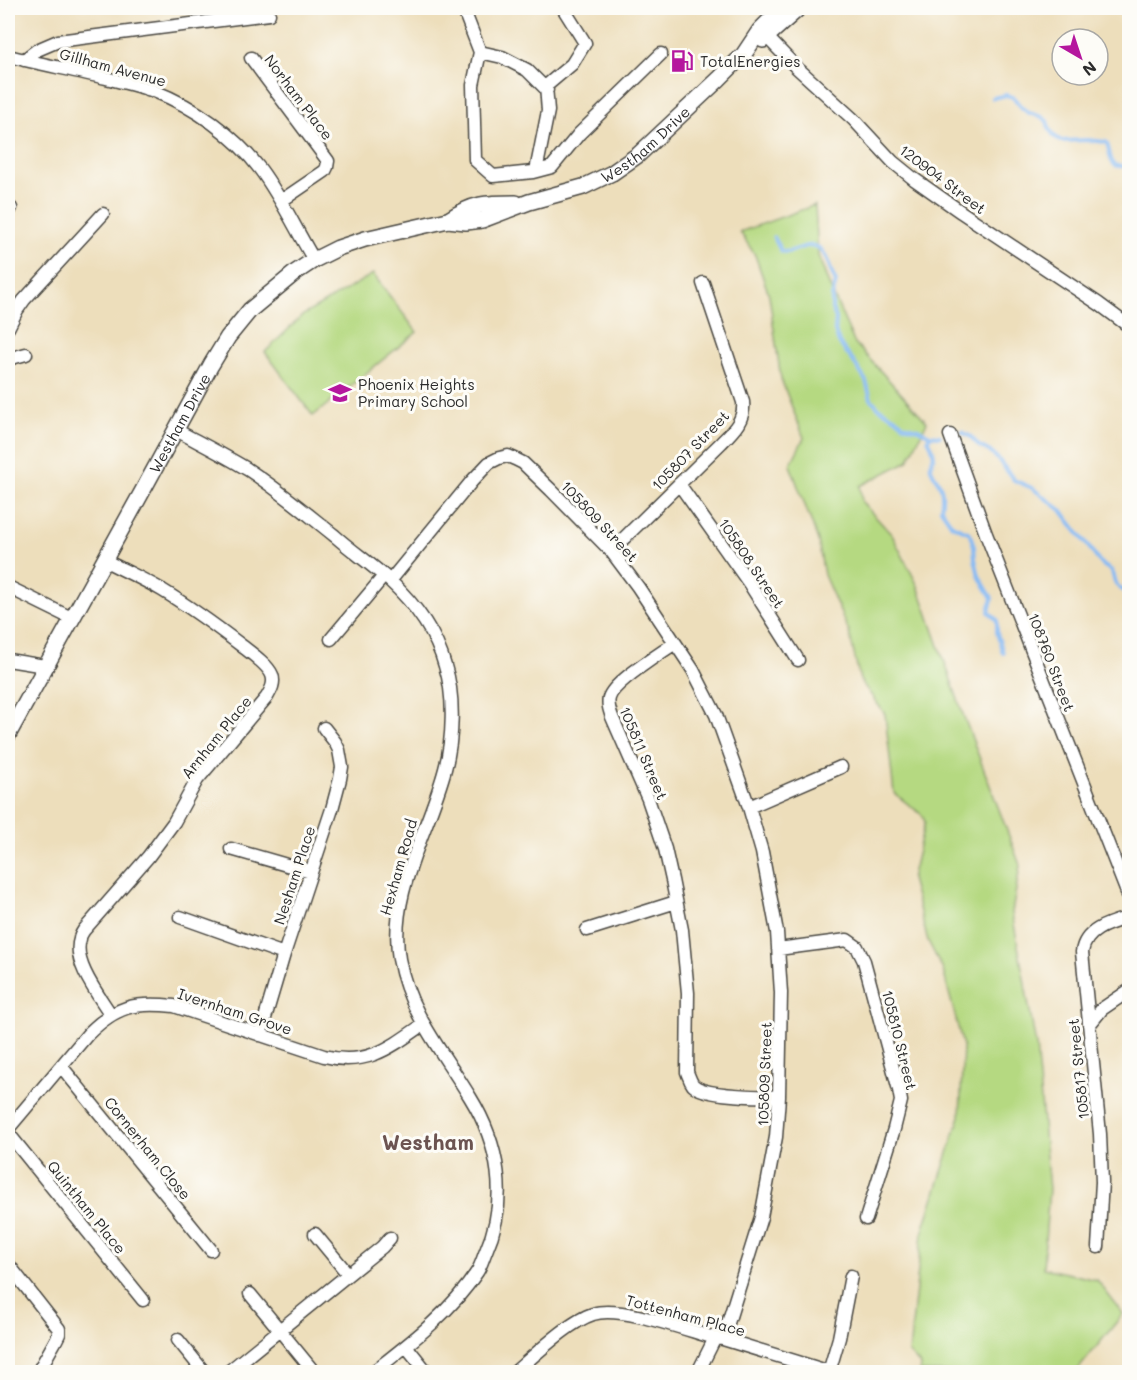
<svg xmlns="http://www.w3.org/2000/svg" width="1137" height="1380" font-family="Mali,sans-serif">
<style>
.green{fill:#b5d981;stroke:#708256;stroke-width:1.5}
.lines{fill:none;stroke-linecap:round;stroke-linejoin:round}
.stream{stroke:#85baf4;stroke-width:4}
.minor-casing{stroke:#484641;stroke-width:15}
.tertiary-casing{stroke:#484641;stroke-width:18}
.minor{stroke:#fff;stroke-width:12}
.tertiary{stroke:#fff;stroke-width:15}
.labels{text-anchor:middle;dominant-baseline:central;stroke-width:6;stroke-linejoin:round;paint-order:stroke}
.poi-label{font-size:15px;fill:#2b2b2b;stroke:#fdfcf7;text-anchor:start}
.street-label{font-size:15px;fill:#2b2b2b;stroke:#fdfcf7}
.district-label{font-size:21px;font-weight:bold;fill:#6c5451;stroke:#fdfcf7}
</style>
<rect width="100%" height="100%" fill="#fdfcf7"/>
<filter id="ink" filterUnits="userSpaceOnUse"><feTurbulence type="fractalNoise" baseFrequency=".0167" numOctaves="2"/><feDisplacementMap in="SourceGraphic" scale="12" xChannelSelector="R" yChannelSelector="G"/><feConvolveMatrix kernelMatrix="1 2 1 2 8 2 1 2 1" color-interpolation-filters="sRGB"/></filter>
<filter id="wash" filterUnits="userSpaceOnUse"><feTurbulence type="fractalNoise" baseFrequency=".008" numOctaves="4" result="noise"/><feDisplacementMap in="SourceGraphic" scale="24" xChannelSelector="R" yChannelSelector="G"/><feGaussianBlur stdDeviation="1.35" result="paint"/><feColorMatrix in="noise" values="0 0 0 0 0 0 0 0 0 0 0 0 0 0 0 0 0 1.4 0 .05"/><feComposite in="paint" operator="in"/></filter>
<g filter="url(#wash)">
<rect width="100%" height="100%" fill="#eddebb"/>
<path class="green" d="M815,205L818,255L829,285L854,342L927,422L908,461L860,486L862,502L892,535L918,586L964,717L1020,865L1012,913L1036,1045L1049,1189L1043,1268L1097,1280L1123,1314L1076,1372H920L921,1366L909,1353L922,1234L960,1116L963,1046L943,970L928,941L911,879L925,822L922,815L894,793L885,714L860,680L849,632L824,575L818,540L790,465L804,438L781,379L769,295L755,255L740,232Z
M373,274L417,332L313,416L265,352L303,315Z"/>
<g class="lines">
<path class="stream" d="M993,98L1006,95L1013,97L1022,108L1029,113L1042,117L1047,121L1049,128L1054,136L1061,141L1087,140L1106,142C1111,150 1108,164 1118,166C1122,166 1126,166 1130,167
M774,237L781,251C789,253 792,251 800,248C827,238 826,263 836,282L832,297V309L836,318L835,331L839,343L853,361L866,381L871,399L879,408L896,418L904,425L918,429L930,435L940,436
M962,432L971,437L979,446L989,451L998,459L1014,480L1032,488L1061,510L1086,543L1098,560L1104,566L1112,571C1114,583 1117,589 1130,593
M930,435L928,439L932,447L934,456C925,471 937,474 941,488C943,495 942,503 941,509L952,525L970,533L974,547L975,559L979,576L992,598L989,612L997,620V633L1003,653"/>
</g>
</g>
<g filter="url(#ink)">
<g class="lines">
<g class="minor-casing">
<path id="minor" d="M463,8L480,52L473,85L475,160L493,176L533,172L552,167L579,134L661,54
M761,31L795,66L853,119L893,162L914,179L961,212L1099,304L1130,327
M480,52L502,57L527,70L547,90
M8,56C40,64 73,70 106,78C122,82 139,86 154,91C195,107 234,135 260,169C281,197 296,230 314,260
M251,58L328,161L327,167L325,171L281,201
M24,60L37,50L58,41L269,14
M536,171L548,111L546,86L572,64L585,43L563,8
M8,213L11,208
M8,328L17,310L24,300L103,214
M8,359L26,354
M176,430C200,443 224,455 247,469C278,489 306,513 335,536C352,551 371,564 389,580C414,603 436,633 445,666C455,696 453,739 445,769C429,830 388,894 399,959C409,1013 442,1051 470,1097C499,1144 509,1199 486,1251C483,1258 481,1266 477,1272C450,1313 410,1343 373,1372
M950,435L986,534L1130,900
M679,484L749,583L798,660
M611,551L721,443C733,431 745,420 743,402L703,283
M104,560C123,570 143,579 162,590C190,607 216,626 242,646C251,653 268,665 272,675C275,683 271,690 267,697L197,780L174,822L148,857L84,930C82,933 80,936 80,939C72,962 99,996 111,1015
M390,581L472,481L489,463L499,458L508,456L515,459L523,463L551,490L611,551L638,587L693,670L716,715L749,807L762,852L777,932L781,993L779,1097L776,1137L761,1217L723,1339
M8,587L71,618
M331,639L384,576
M675,643C660,654 613,682 609,698C607,705 610,711 612,717L648,799L665,849L672,880L682,930L688,993L687,1072C689,1077 690,1081 693,1085C705,1097 761,1096 779,1097
M8,660L45,666
M749,807L841,767
M231,849L311,872
M180,917L284,954
M587,930L676,902
M778,949L847,940L857,947L864,961L899,1090L901,1101L894,1129L866,1219
M1089,1025L1102,1009L1130,990
M260,1035L284,954L332,809L340,779L342,767L339,750L335,742L324,728
M61,1066L211,1250
M8,1129L88,1034C117,1005 135,1002 174,1006L324,1056C367,1067 391,1047 424,1024
M8,1133L143,1300
M315,1234L348,1274
M1098,1247L1102,1182L1100,1134L1082,952C1085,929 1110,923 1130,917
M8,1264L59,1329V1334L56,1340L38,1372
M250,1294L314,1372
M178,1340L204,1372
M406,1346L427,1372
M228,1372L382,1247L390,1238
M515,1372C534,1356 570,1321 593,1314C620,1305 686,1330 715,1338L723,1339L830,1372
M698,1372L715,1338
M829,1372L839,1338L851,1276"/>
</g>
<g class="tertiary-casing">
<g id="tertiary">
<path d="M763,40L799,8"/>
<path d="M448,220C474,203 485,203 516,203"/>
<path id="s1" d="M8,735L142,492L211,365L228,337L250,310L296,272L314,260L338,248L365,239L448,220L466,222L482,220L529,202L583,187L612,173L638,155L719,79L744,54L760,30L782,8"/>
</g>
</g>
<use href="#minor" class="minor"/>
<use href="#tertiary" class="tertiary"/>
</g>
</g>
<defs>
<g id="fuel-bare" transform="scale(1.8)"><path d="M-5.5-6h7V0h2V4h1.3V-2.5L3-4.5l.8-.8L6-3V5H2.5V1h-1V6h-7ZM-4.2-4.7v3.2H.2V-4.7Z" fill="#b5179e" stroke="#fdfcf7" stroke-width="2.5" paint-order="stroke"/></g>
<g id="school-bare" transform="scale(1.8)"><path d="M0-5L7-2L0 1L-7-2ZM-4 1L0 2.5L4 1V4Q0 6-4 4Z" fill="#b5179e" stroke="#fdfcf7" stroke-width="2.5" paint-order="stroke"/></g>
</defs>
<g fill-rule="evenodd">
<use href="#fuel-bare" x="682" y="61"/>
<use href="#school-bare" x="340" y="393"/>
</g>
<g class="labels">
<g class="poi-label">
<text x="700" y="61">TotalEnergies</text>
<text x="358" y="384">Phoenix Heights<tspan x="358" dy="17">Primary School</tspan></text>
</g>
<g class="street-label">
<text transform="translate(113 67) rotate(15)">Gillham Avenue</text>
<text transform="translate(299 97) rotate(53)">Norham Place</text>
<text stroke="none"><textPath href="#s1" startOffset="928">Westham Drive</textPath></text>
<text transform="translate(943 179) rotate(37)">120904 Street</text>
<text stroke="none"><textPath href="#s1" startOffset="356">Westham Drive</textPath></text>
<text transform="translate(690 450) rotate(-46)">105807 Street</text>
<text transform="translate(600 521) rotate(47)">105809 Street</text>
<text transform="translate(752 563) rotate(56)">105808 Street</text>
<text transform="translate(1052 662) rotate(69)">108760 Street</text>
<text transform="translate(216 737) rotate(-51)">Arnham Place</text>
<text transform="translate(644 753) rotate(67)">105811 Street</text>
<text transform="translate(398 867) rotate(-74)">Hexham Road</text>
<text transform="translate(294 875) rotate(-72)">Nesham Place</text>
<text transform="translate(235 1011) rotate(18)">Ivernham Grove</text>
<text transform="translate(900 1040) rotate(76)">105810 Street</text>
<text transform="translate(1078 1069) rotate(-96)">105817 Street</text>
<text transform="translate(764 1074) rotate(-88)">105809 Street</text>
<text transform="translate(148 1148) rotate(51)">Cornerham Close</text>
<text transform="translate(87 1207) rotate(51)">Quintham Place</text>
<text transform="translate(686 1315) rotate(15)">Tottenham Place</text>
</g>
<g class="district-label">
<text x="428" y="1141">Westham</text>
</g>
</g>
<rect width="1137" height="1380" fill="none" stroke="#fdfcf7" stroke-width="30"/>
<g transform="translate(1080 57) rotate(141)"><circle r="28" fill="#fdfcf7" stroke="#a9a8a5" stroke-width="1.5"/>
<path d="M0-4.5L10 22L0 15L-10 22Z" fill="#b5179e"/>
<text y="-9" font-size="16" font-weight="bold" text-anchor="middle" fill="#2b2b2b">N</text>
</g>
</svg>
